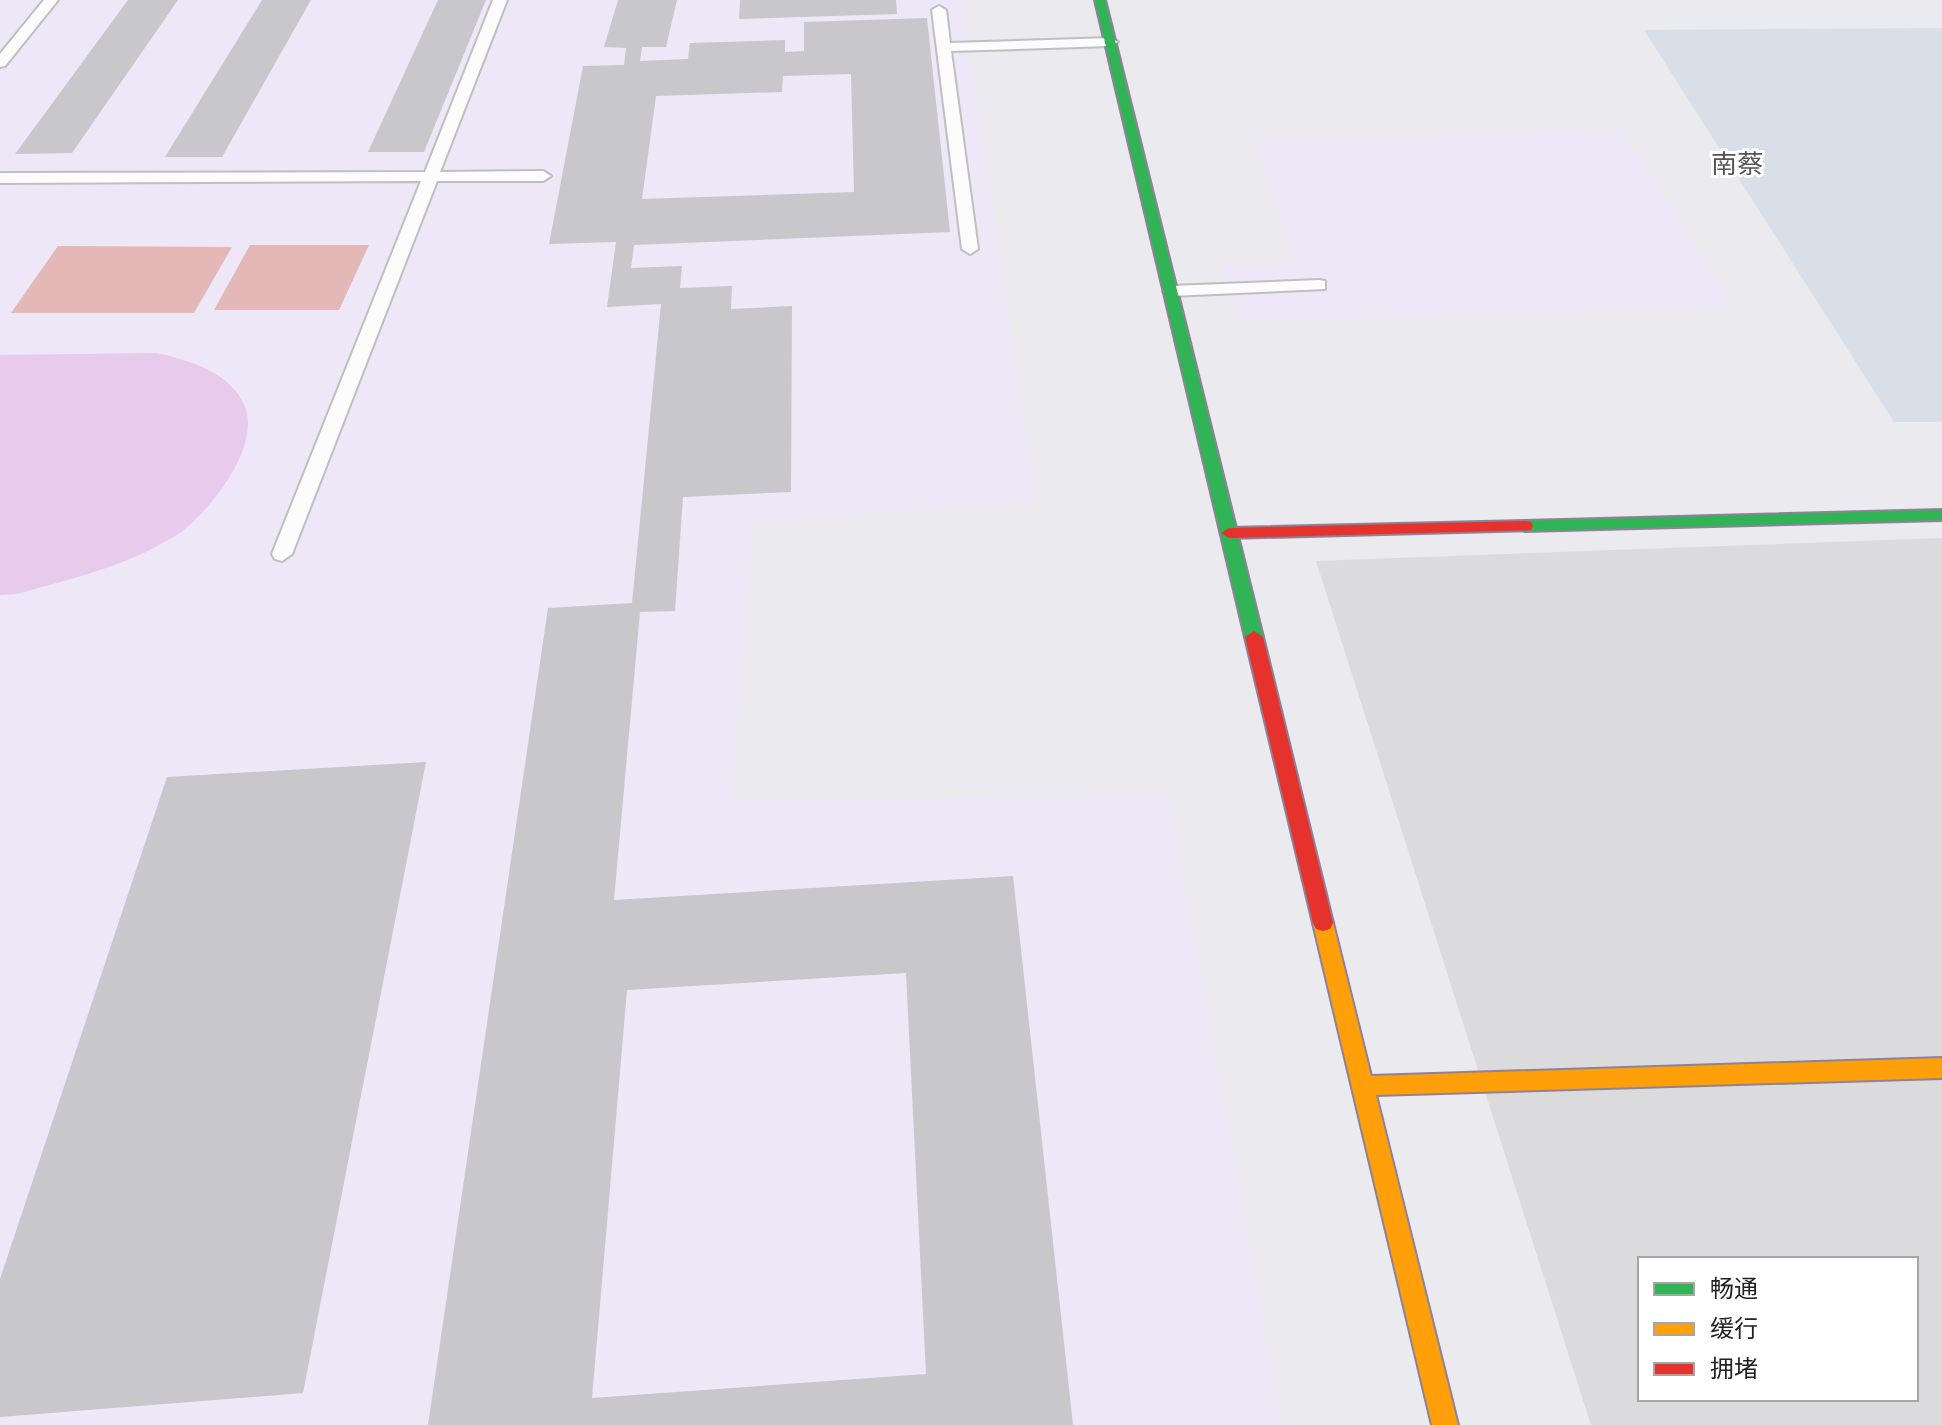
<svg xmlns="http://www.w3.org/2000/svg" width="1942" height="1425" font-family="Montserrat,'Noto Sans SC',sans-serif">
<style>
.residential{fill:#dbdbde;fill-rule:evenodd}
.commercial{fill:#d8dfe8}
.education{fill:#ede7f7}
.grass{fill:#e8caec}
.pitch{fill:#e3b8b7}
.building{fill:#c7c7cc;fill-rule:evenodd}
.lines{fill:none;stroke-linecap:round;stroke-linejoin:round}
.lane-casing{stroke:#bfbfc1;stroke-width:4}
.fast-casing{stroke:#8e8299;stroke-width:4}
.slow-casing{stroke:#8e8299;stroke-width:4}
.jam-casing{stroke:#8e8299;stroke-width:4}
.lane{fill:#fcfcfd;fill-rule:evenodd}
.fast{fill:#30b455;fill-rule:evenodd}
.slow{fill:#ff9f0a;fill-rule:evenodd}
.jam{fill:#e5322d;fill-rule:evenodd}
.labels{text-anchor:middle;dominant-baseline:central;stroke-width:6;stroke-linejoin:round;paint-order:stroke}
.far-quarter-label{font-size:26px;fill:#545454;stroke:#fff}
</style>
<rect width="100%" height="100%" fill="#eaeaef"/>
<path class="residential" d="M1942,538V1425H1591L1316,561ZM1640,1259H1916V1399H1640Z"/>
<path class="commercial" d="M1942,28V422H1894L1644,30Z"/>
<path class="education" d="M0,0H962L1035,501L753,522L731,801L1168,796L1282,1425H0Z
M1621,130L1734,306L1238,322L1222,266L1295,263L1254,140Z"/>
<path class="grass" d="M156,353C188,360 228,371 244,404C263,445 210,512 178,534C129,566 73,578 17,594L0,595V355Z"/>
<path class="pitch" d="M250,245H369L339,310H214Z
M58,246L232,247L194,313H11Z"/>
<path class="building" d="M128,0H178L72,153L15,154Z
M262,0H311L222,157H165Z
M438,0H486L424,152H368Z
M618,0H677L666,47H642L640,61L688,59L690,43L785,40V52L804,51V22L927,18L950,232L634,245L631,268L682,266L680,288L732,286L731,309L792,306L791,492L683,497L675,611L640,612L614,900L1013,876L1073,1425H428L548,608L632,603L661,304L607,307L616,242L549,244L583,66L624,65L626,48L604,47ZM851,74L854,192L642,199L656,96L782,92L783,76ZM906,973L926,1374L592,1398L627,990Z
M740,0H896L897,14L739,19Z
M426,762L303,1393L0,1417V1279L167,777Z"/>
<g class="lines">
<g class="lane-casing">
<path id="lane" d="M44,0H58L5,66L0,67V54Z
M493,0H507L440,172L543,171L551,176L543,181H437L292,554L282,561L275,559L272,554L421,181L0,183V173L425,172Z
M939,6L946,10L950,43L1111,38L1118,42L1111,46L951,51L978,249L970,254L962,249L932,10Z
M1319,280L1325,281V289L1171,296L1163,291L1171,286Z"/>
</g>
<g class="fast-casing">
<path id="fast" d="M1095,0H1105L1263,637L1254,643L1245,637Z
M1942,510V520L1525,531L1517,526L1525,521Z"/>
</g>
<g class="slow-casing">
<path id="slow" d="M1323,915L1330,917L1333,923L1371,1076L1942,1058V1078L1376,1095L1458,1425H1432L1313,923L1316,917Z"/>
</g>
<g class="jam-casing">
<path id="jam" d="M1525,521L1531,522L1533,526L1531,530L1229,538L1221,533L1229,528Z
M1254,631L1263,637L1333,923L1330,929L1323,931L1316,929L1313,923L1245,637Z"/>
</g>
<use href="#lane" class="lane"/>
<use href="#fast" class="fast"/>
<use href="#slow" class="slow"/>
<use href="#jam" class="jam"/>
</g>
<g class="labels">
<g class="far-quarter-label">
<text x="1737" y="164">南蔡</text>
</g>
</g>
<rect x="1638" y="1257" width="280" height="144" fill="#ffffff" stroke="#a6a6a6" stroke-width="2"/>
<rect x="1654" y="1283" width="40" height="12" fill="#30b455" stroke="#a6a6a6" stroke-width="2"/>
<text x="1710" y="1297" font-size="24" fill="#212121">畅通</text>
<rect x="1654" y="1323" width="40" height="12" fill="#ff9f0a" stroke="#a6a6a6" stroke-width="2"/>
<text x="1710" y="1337" font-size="24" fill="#212121">缓行</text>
<rect x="1654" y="1363" width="40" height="12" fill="#e5322d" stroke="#a6a6a6" stroke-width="2"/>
<text x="1710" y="1377" font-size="24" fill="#212121">拥堵</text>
</svg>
